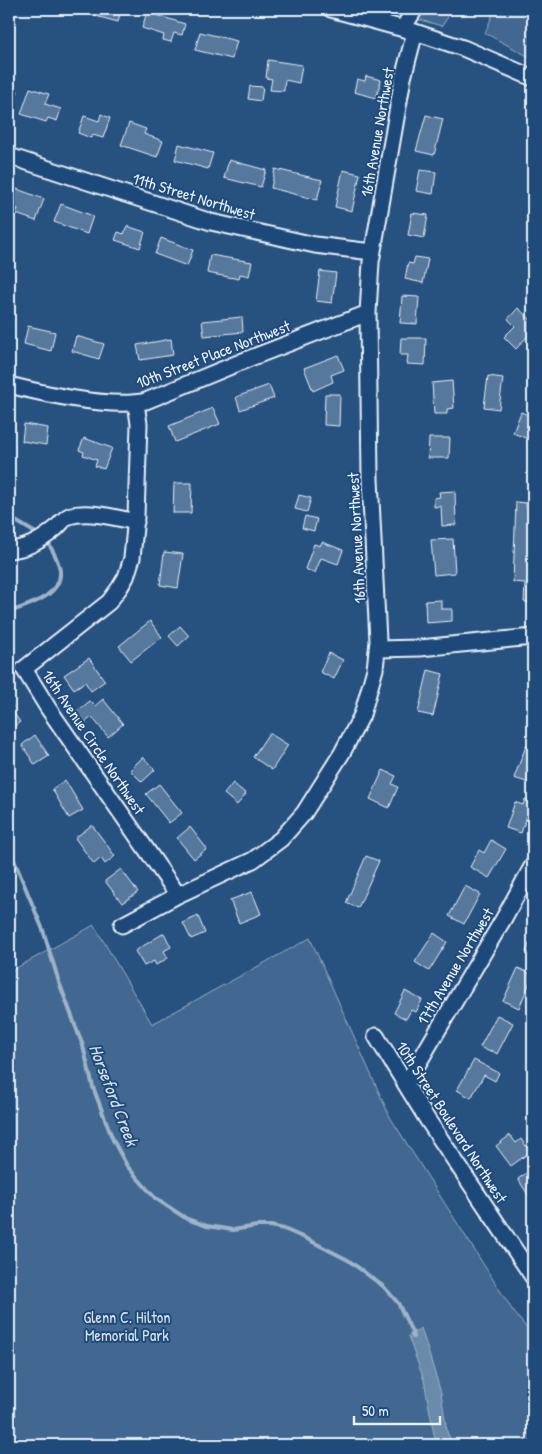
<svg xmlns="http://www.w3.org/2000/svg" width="542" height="1454" font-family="'Patrick Hand',sans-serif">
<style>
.green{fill:#436891;stroke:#96acc4}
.water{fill:#6b8aaa;stroke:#9db3c9}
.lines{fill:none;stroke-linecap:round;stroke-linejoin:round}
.stream{stroke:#9db3c9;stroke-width:4}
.building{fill:#57789d;stroke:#e8f1f8}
.minor-casing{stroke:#e8f1f8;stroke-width:19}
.minor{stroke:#1f4a7a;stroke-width:15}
.labels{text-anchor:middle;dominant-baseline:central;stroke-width:4;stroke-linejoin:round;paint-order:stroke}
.street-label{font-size:16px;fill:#e8f1f8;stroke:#1f4a7a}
.park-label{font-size:16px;fill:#d8e3ee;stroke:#1f4a7a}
.water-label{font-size:18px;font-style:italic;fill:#d5e2ec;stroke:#1f4a7a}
</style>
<rect width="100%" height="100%" fill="#27517f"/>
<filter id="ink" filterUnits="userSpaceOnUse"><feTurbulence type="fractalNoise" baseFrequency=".02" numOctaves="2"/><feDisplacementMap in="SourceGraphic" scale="10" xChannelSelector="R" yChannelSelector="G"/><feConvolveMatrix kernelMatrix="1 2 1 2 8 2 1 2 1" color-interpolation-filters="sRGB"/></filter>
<g filter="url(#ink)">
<path class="green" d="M380,9H453L442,26Z
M495,9H533V59L485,33Z
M94,925L152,1024L310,938L390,1117L513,1311L533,1336V1445H9V972Z"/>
<path class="water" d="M421,1328L441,1393L447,1432L453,1445H436L424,1380L408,1336Z"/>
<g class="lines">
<path class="stream" d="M9,517L39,535
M9,612C29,605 67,594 59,566C57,557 51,548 47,541
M9,848L43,930L59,982L83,1046L93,1087L113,1140L127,1166L155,1198L187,1219L207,1226L233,1230L257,1226H271L284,1229L307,1239L348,1260L384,1287L398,1303L412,1332L413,1337"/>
</g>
<path class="building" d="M53,9H76L75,14Z
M94,9H121L118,22L92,15Z
M147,12L185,24L182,35L174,33L171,42L163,40L164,35L142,28Z
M200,32L237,41L232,59L195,50Z
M268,60L302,65L299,83L285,80L284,91L270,90L272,79L266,78Z
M366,76L381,80L376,98L354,92L357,79L365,81Z
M250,86L263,87L261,101L248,99Z
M9,88L18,91L10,112H9Z
M30,88L49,94L45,104L61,109L57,121L48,118L46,122L21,114Z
M101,114L110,118L103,138L93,135L91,138L78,133L84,116L99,121Z
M426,115L443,119L434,155L416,151Z
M129,123L146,129L144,134L163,141L157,157L121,145Z
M179,144L213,153L208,169L175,160Z
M229,160L266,170L261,187L224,178Z
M275,169L322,180L317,200L271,188Z
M343,170L360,174L352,211L335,207Z
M420,170L436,172L433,194L416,191Z
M14,188L44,199L36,221L16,214L18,209L9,205Z
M61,204L93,216L87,234L54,222Z
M412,213L428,215L424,238L408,235Z
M127,226L145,232L140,248L115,240L118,232L124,234Z
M161,238L193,250L187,266L155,254Z
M210,255L252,262L249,276L240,274L239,279L207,273Z
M415,257L428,259L423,283L405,279L408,263L413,264Z
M320,271L336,273L332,303L316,301Z
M402,296L419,297L417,324L400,323Z
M518,308L533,322V330L516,349L504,337L515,326L508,319Z
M242,317L243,332L204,336L202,321Z
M9,321L13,322L9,338Z
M28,326L55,332L51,351L24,344Z
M76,336L104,344L99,359L72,351Z
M401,338H426L425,365L407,364L408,355H400Z
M171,339L173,355L140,360L137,345Z
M338,355L344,370L331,375L333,382L313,391L304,368Z
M488,376L503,378L499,409L484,407Z
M452,381L454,408L447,409V414H434L432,383Z
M269,385L274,398L240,410L236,397Z
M325,394H340L339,426L324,425Z
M213,408L220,424L175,442L169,426Z
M521,412L533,417V441L513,433Z
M24,424L48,428L46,445L22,441Z
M84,438L112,448L104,469L95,466L97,460L83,455L84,452L79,450Z
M429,438H450L449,458H428Z
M174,483H192L191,513H173Z
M455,491L456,525L442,526L441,506L434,507V498L440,497L439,492Z
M299,495L311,498L307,512L295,509Z
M516,502L527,503L526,507H533V603L524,602L525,583L513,582Z
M305,516L317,519L314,531L302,528Z
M453,539L455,573L434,575L431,540Z
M322,542L343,550L338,564L321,558L315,573L305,569L314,544L320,546Z
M164,552L183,554L178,588L160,585Z
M441,600V609H452V621L426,623L425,601Z
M150,621L162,637L131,661L119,646Z
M180,626L189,636L178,646L169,636Z
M329,653L343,660L334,679L320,672Z
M89,658L105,681L91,691L85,682L74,689L64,675Z
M428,670L443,674L433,716L418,713Z
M103,699L123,724L108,737L92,717L84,723L76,712L90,701L95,706Z
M9,700L13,707L11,709L20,722L9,730Z
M269,733L288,745L272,770L253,757Z
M35,735L49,756L35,765L22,745Z
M526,746L533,749V784L514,778Z
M143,757L155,770L142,782L130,770Z
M383,770L396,776L392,784L398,787L389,808L370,799Z
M65,780L83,810L69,818L52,789Z
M233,783L246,794L237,805L224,794Z
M159,784L182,813L169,823L146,794Z
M525,799L532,802L521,833L506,828L515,802L523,805Z
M92,825L115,856L105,864L101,858L94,864L75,838Z
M190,827L207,849L194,859L177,838Z
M491,840L506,849L489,878L470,867L479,850L484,853Z
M366,856L379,861L358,908L346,903Z
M121,869L138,892L122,903L105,881Z
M465,886L480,894L464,924L449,916Z
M252,892L261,914L239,923L230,900Z
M198,916L205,933L191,939L183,923Z
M164,933L171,947L164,951L168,958L156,965L154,961L144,966L135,951Z
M434,933L447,942L429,971L415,962Z
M533,934V955L526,952Z
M518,968L533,975L519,1008L503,1001Z
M405,991L422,1000L416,1012L411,1010L406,1019L394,1013Z
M497,1015L513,1023L497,1054L491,1050L490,1052L480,1047Z
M474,1060L499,1073L495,1081L484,1075L471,1098L457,1090Z
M510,1135L516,1143L521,1139L530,1152L511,1166L496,1146Z
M532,1169L533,1172L532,1201L518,1179Z"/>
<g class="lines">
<g class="minor-casing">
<path id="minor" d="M331,9L415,32L463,48L533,78
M403,28L415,9
M9,156L211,222L315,245L372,252
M9,385C45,394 110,409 146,401L248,359L368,313
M136,403L139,424L136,517L132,558L126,577L120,587L109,602L24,669L48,708L178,895
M9,550C26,549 42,540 55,529C59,526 64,518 69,516C88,510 117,518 136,522
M378,649L420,648L533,637
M122,925L178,895L253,860L281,839L304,813L342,753L362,715L375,669L378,641L370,479L368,313L371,262L403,78L415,32
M376,1036L427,1119L533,1277
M406,1084L504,918L533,865"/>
</g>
<use href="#minor" class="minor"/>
</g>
</g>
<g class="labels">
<g class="street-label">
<text transform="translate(377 132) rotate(-80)">16th Avenue Northwest</text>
<text transform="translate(194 196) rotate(17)">11th Street Northwest</text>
<text transform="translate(213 354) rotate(-21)">10th Street Place Northwest</text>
<text transform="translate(356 538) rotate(-93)">16th Avenue Northwest</text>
<text transform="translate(94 742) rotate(56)">16th Avenue Circle Northwest</text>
<text transform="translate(455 966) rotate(-59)">17th Avenue Northwest</text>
<text transform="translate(452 1122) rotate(57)">10th Street Boulevard Northwest</text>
</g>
<g class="park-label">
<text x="127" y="1317">Glenn C. Hilton<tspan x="127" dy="18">Memorial Park</tspan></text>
</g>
<g class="water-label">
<text transform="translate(114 1095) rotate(69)">Horseford Creek</text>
</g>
</g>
<rect width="542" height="1454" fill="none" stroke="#1f4a7a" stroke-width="30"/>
<rect x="15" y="15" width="512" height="1424" fill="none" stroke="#e8f1f8" stroke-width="2" filter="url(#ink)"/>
<path d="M354 1416v8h86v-8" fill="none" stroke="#e8f1f8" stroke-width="2.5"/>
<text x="362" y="1416" font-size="15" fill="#e8f1f8" stroke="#1f4a7a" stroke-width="4" paint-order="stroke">50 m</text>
</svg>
